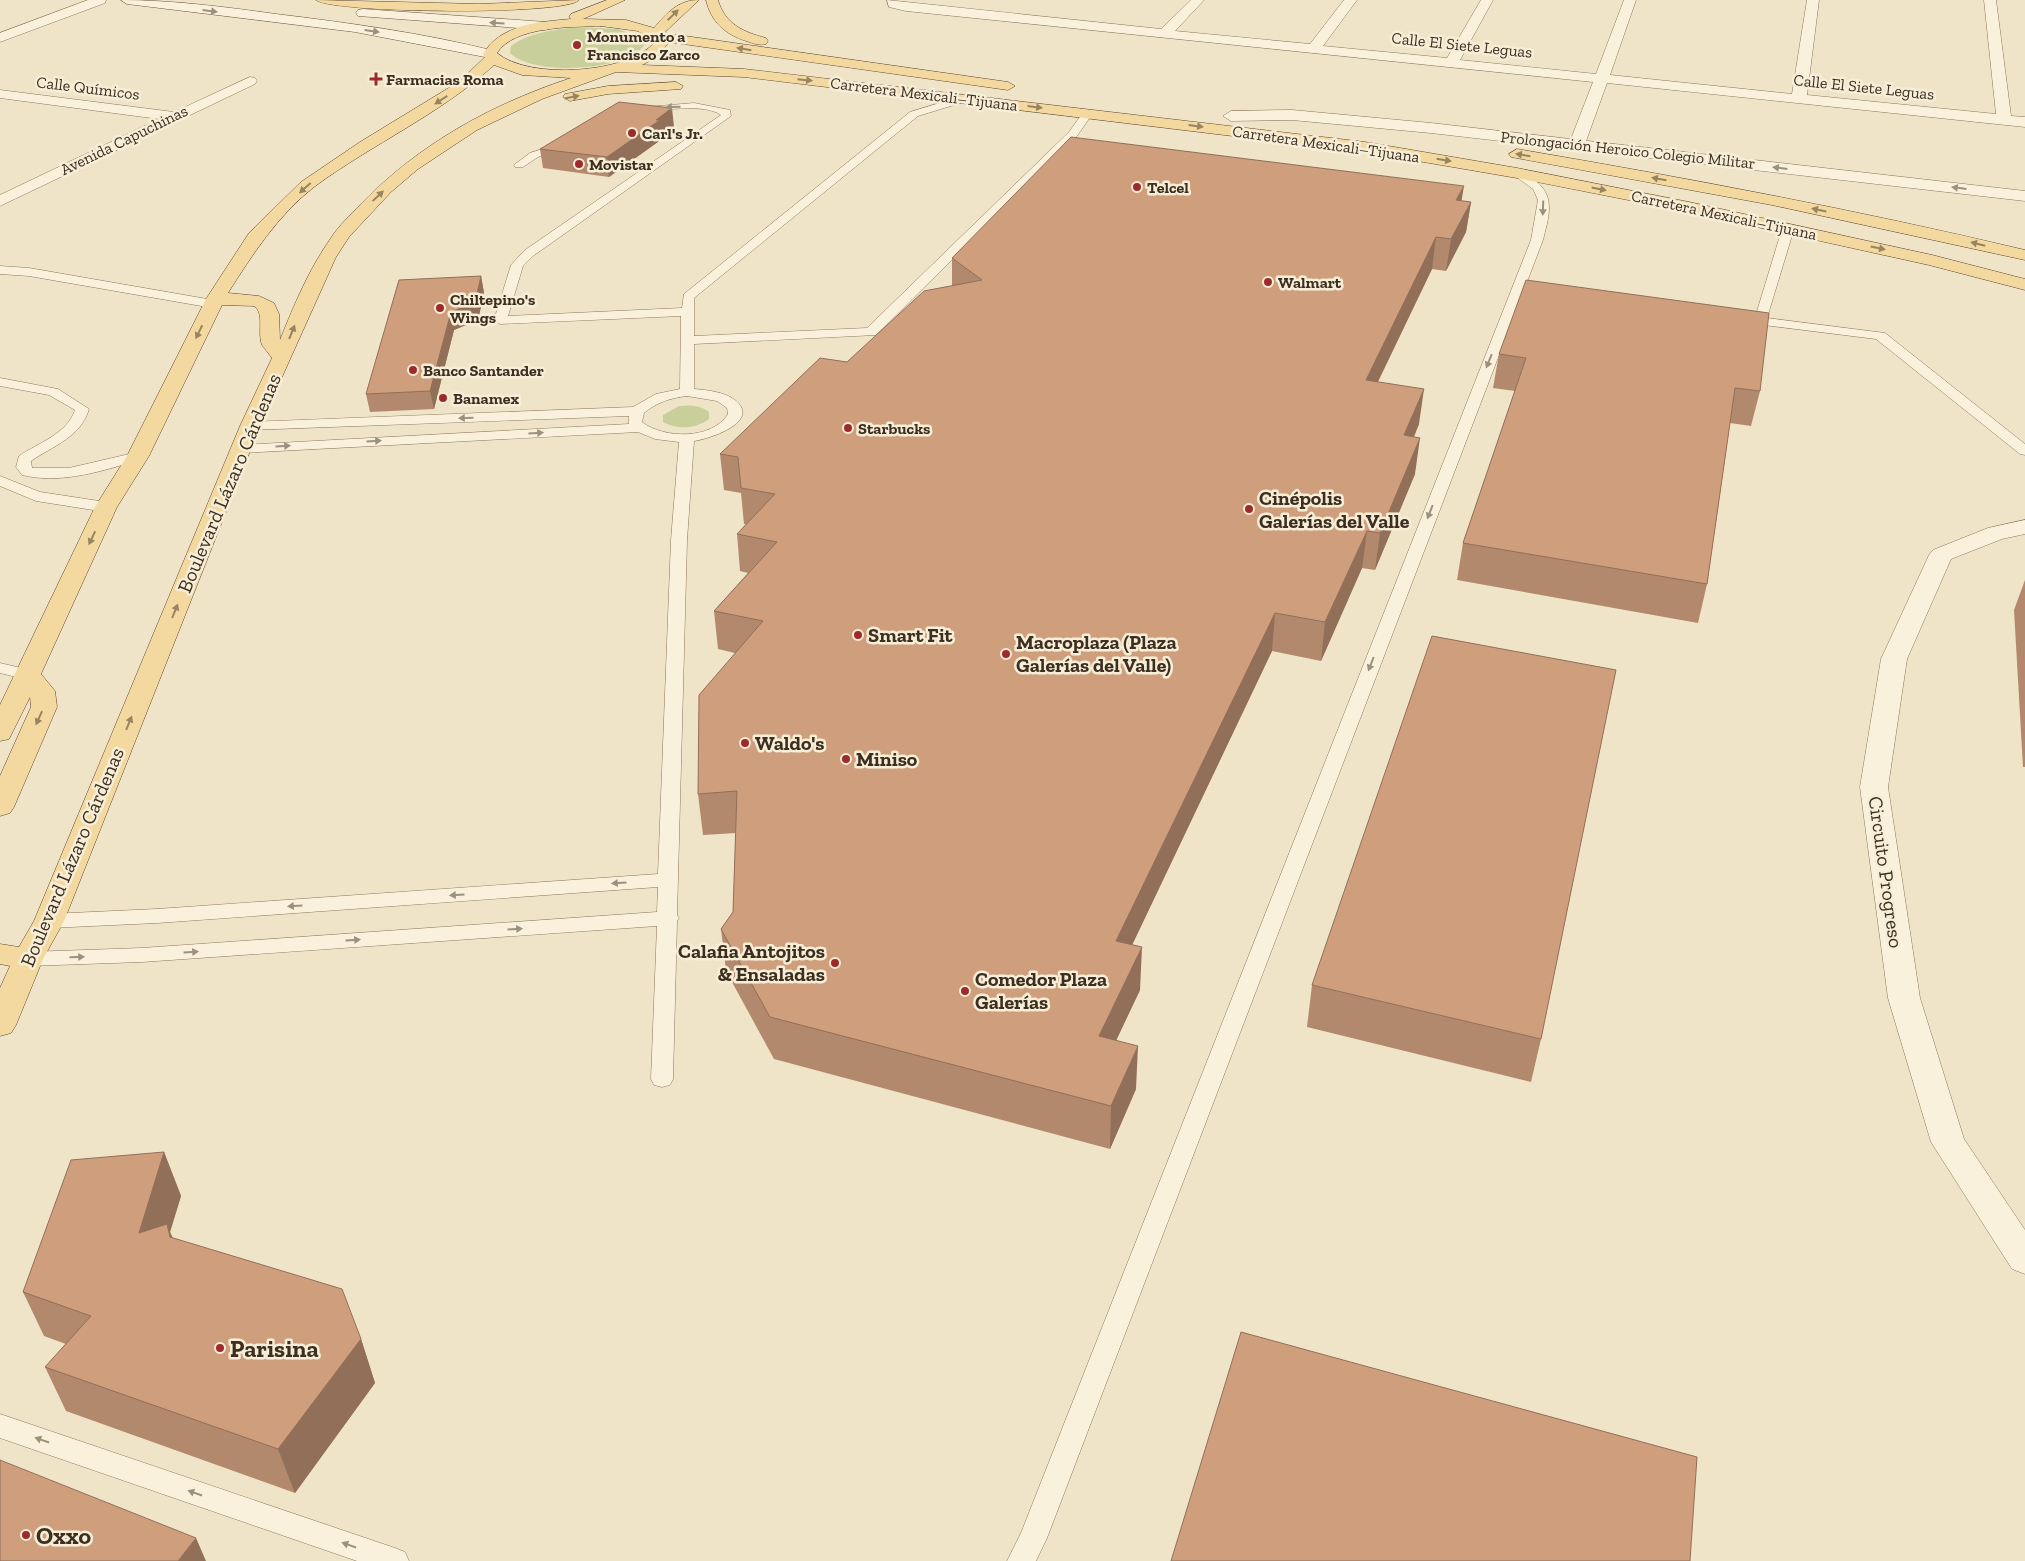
<svg xmlns="http://www.w3.org/2000/svg" width="2025" height="1561" font-family="'Zilla Slab',serif">
<style>
.green{fill:#c9cf9b}
.lines{fill:none;stroke-linecap:round;stroke-linejoin:round}
.service-casing{stroke:#8d765c;stroke-width:1}
.minor-casing{stroke:#8d765c;stroke-width:1}
.tertiary-casing{stroke:#8d765c;stroke-width:1}
.secondary-casing{stroke:#6f573f;stroke-width:1}
.primary-casing{stroke:#5b4430;stroke-width:1}
.service{fill:#faf1dc;fill-rule:evenodd}
.minor{fill:#faf1dc;fill-rule:evenodd}
.tertiary{fill:#faf1dc;fill-rule:evenodd}
.secondary{fill:#faf1dc;fill-rule:evenodd}
.primary{fill:#f3d9a0;fill-rule:evenodd}
.wall{fill:#b2896c}
.shaded-wall{fill:#916f58}
.building{fill:#cf9f7d;stroke:#916f58}
.oneway{fill:#9c907e}
.oneway2{fill:#988460}
.poi-dot{fill:#9e2a2b;stroke:#f7eed8;stroke-width:2}
.labels{text-anchor:middle;dominant-baseline:central;stroke-width:5;stroke-linejoin:round;paint-order:stroke}
.far-poi-label{font-size:16px;font-weight:bold;fill:#3d2e20;stroke:#f7eed8;text-anchor:start}
.far-street-label{font-size:16px;fill:#3d2e20;stroke:#f7eed8}
.street-label{font-size:20px;fill:#3d2e20;stroke:#f7eed8}
.poi-label{font-size:20px;font-weight:bold;fill:#3d2e20;stroke:#f7eed8;text-anchor:start}
.near-poi-label{font-size:24px;font-weight:bold;fill:#3d2e20;stroke:#f7eed8;text-anchor:start}
</style>
<rect width="100%" height="100%" fill="#f0e4c8"/>
<path class="green" d="M577,27L618,29L642,38L645,44C627,72 532,76 510,53L511,46C530,32 554,30 577,27Z
M679,406C690,405 700,405 709,412V419C696,429 677,430 663,422V415Z"/>
<g class="lines">
<g class="service-casing">
<path id="service" d="M963,96L968,99L967,101L918,116L694,298V336L867,328L1069,132L1084,111H1092L1093,113L1077,136L876,335L694,344V389C707,390 725,392 735,400C762,422 709,439 694,441L687,540L677,915L679,918L677,921L673,1079L670,1085L662,1087L654,1085L651,1079L657,926L142,962L28,966L21,964L17,959L21,954L28,952L142,948L657,912L658,887L157,923L49,928L42,926L39,921L42,916L49,914L157,909L658,874L671,540L679,442L655,439L638,432L241,453L234,449L241,445L629,424V416L250,430L243,426L250,422L633,407L656,394L680,389L681,316L500,324L494,320L511,265L525,250L721,115C705,103 659,110 639,113L635,112V108L694,103L730,110L731,116L533,256L523,266L508,316L682,308L684,294L910,112ZM687,396L717,401L727,408L728,414C712,440 664,439 642,422L644,413C657,402 671,398 687,396Z
M564,142L568,143V147L538,157L523,167H515L514,165L530,153Z
M1517,170C1524,172 1531,177 1537,182C1556,198 1548,219 1543,240L1047,1538L1036,1561H1007L1021,1533L1531,240L1538,200L1533,189L1511,173Z
M1788,225L1794,229L1767,318L1885,333L2025,444V455L2020,454L1876,339L1755,324L1754,321L1782,229Z
M0,266L29,268L213,300L219,304L213,308L29,276L0,274Z
M0,378L58,389L89,409C81,437 53,446 31,461L32,468H69L138,452L145,456L143,459C104,470 63,485 22,475L16,467L19,456C38,443 67,434 75,410L49,395L0,386Z
M0,476L40,492L106,502L114,507L106,512L36,501L0,486Z
M0,663L34,671L37,675L34,679L28,680L0,673Z
M0,1414L395,1548L405,1552L409,1561H357L0,1438Z"/>
</g>
<g class="minor-casing">
<path id="minor" d="M887,0L1161,29L1191,0H1204L1175,31L1310,44L1344,0H1357L1323,46L1447,58L1481,0H1493L1460,60L1596,74L1624,0H1636L1610,75L1792,94L1807,0H1819L1807,95L1996,114L1984,0H1996L2011,116L2025,117V127L1607,83L1585,144L1577,149L1569,144L1593,82L906,11L889,7Z
M250,77L255,78L257,81L255,84L0,206V195L159,119L0,98V90L174,112Z
M2025,520V534L2002,539L1951,559L1907,659L1888,787L1920,998L1964,1139L2025,1230V1274L2012,1269L1931,1142L1888,998L1860,787L1881,659L1929,555L1933,550L1988,528Z"/>
</g>
<g class="tertiary-casing">
<path id="tertiary" d="M88,0H106L105,3L0,42V33Z
M1292,110L1431,123L2025,191V201L1431,133L1292,120L1231,121L1223,116L1231,111Z"/>
</g>
<g class="secondary-casing">
<path id="secondary" d="M121,0C173,0 225,7 276,14C350,23 423,33 495,51L497,54L490,58L355,32L127,4Z
M363,9L546,22L553,26L546,30L358,16L356,13L358,10Z"/>
</g>
<g class="primary-casing">
<path id="primary" d="M316,0L479,4L579,0C566,16 327,13 316,0Z
M607,0H625L583,19L626,20L654,28C667,13 678,0 699,0L664,33L1008,82L1015,86L1008,90L669,42L657,57L642,65L744,69L1365,142L1517,168L1689,202L1932,255L2025,279V290L1929,265L1689,212L1517,178L1365,152L744,77L616,72L542,99L477,130L418,169L391,192L349,237L336,257L260,426L64,921L43,959L16,1025L11,1033L0,1036V988L10,966L0,964V944L19,947L34,921L240,426L272,358C269,354 265,349 262,345C257,333 265,313 254,306L222,305L149,456L117,507L41,674L55,691L57,707L14,807L10,813L0,816V776L31,707L30,697L9,739L0,741V705L95,507L127,456L206,299L249,233L301,182L360,142L460,81L485,57L483,54C501,24 539,22 571,19L569,17L571,14ZM601,26L638,31L655,42C628,74 529,80 497,53C514,26 572,27 601,26ZM494,65L522,75L571,78C492,104 419,144 361,204C351,215 339,225 331,238C309,269 294,305 280,340L279,314L274,303L259,296L228,293C252,255 278,215 314,187C372,144 441,114 494,65Z
M706,0H718C725,24 743,32 766,38L768,41L766,44C759,46 753,43 746,41C725,34 711,22 706,0Z
M676,82L683,86L681,89L608,94L570,101L563,97L565,94L608,86Z
M1517,149C1687,178 1857,210 2025,250V260L1772,205L1511,157L1509,154Z"/>
</g>
<use href="#service" class="service"/>
<use href="#minor" class="minor"/>
<use href="#tertiary" class="tertiary"/>
<use href="#secondary" class="secondary"/>
<use href="#primary" class="primary"/>
</g>
<path class="wall" d="M674,127L662,136V139L609,177L543,168L540,149Z
M1461,201L1471,202L1466,232L1446,271L1432,269L1378,382L1419,424L1414,437L1415,474L1375,570L1362,568L1321,661L1272,651L1132,945L1140,990L1116,1040L1136,1089L1110,1149L774,1059L726,971L721,929L733,912L736,833L703,835L698,794L735,653L718,649L714,611L748,573L740,571L737,534L746,524H744L741,493L724,490L720,454L952,286V258Z
M481,276L484,293L478,320L454,330L434,409L370,412L366,394Z
M1499,354L1760,391L1751,426L1730,423L1707,584L1698,623L1457,580L1463,543L1515,391L1493,388Z
M2025,580V767H2023L2014,610Z
M1312,985L1541,1039L1531,1082L1307,1027Z
M164,1152L181,1196L170,1232L173,1238L361,1339L375,1383L295,1493L66,1411L45,1367L66,1344L44,1336L23,1292Z"/>
<path class="shaded-wall" d="M672,108L674,127L662,136V139L609,177L607,157L656,120Z
M1464,186L1459,216L1456,200Z
M1471,202L1466,232L1446,271L1451,239Z
M1436,237L1432,269L1362,414L1366,380Z
M481,276L484,293L478,320L454,330L434,409L430,391L451,312Z
M1424,389L1419,424L1399,471L1404,435Z
M1420,438L1415,474L1375,570L1380,533Z
M1367,531L1362,568L1321,661L1325,622Z
M1275,613L1272,651L1114,983L1116,941Z
M1142,947L1140,990L1098,1079L1099,1036Z
M1138,1046L1136,1089L1110,1149L1111,1106Z
M164,1152L181,1196L170,1232L185,1268L139,1233Z
M361,1339L375,1383L295,1493L278,1449Z
M196,1538L206,1561H178Z"/>
<path class="building" d="M619,102L672,108L656,120H660L607,157L540,149Z
M1071,137L1464,186L1456,200L1471,202L1451,239L1436,237L1366,380L1424,389L1404,435L1420,438L1380,533L1367,531L1325,622L1275,613L1116,941L1142,947L1099,1036L1138,1046L1111,1106L770,1017L721,929L733,912L737,791L698,794L699,695L763,621L714,611L777,542L737,534L775,494L741,488L738,457L720,454L820,358L847,362L924,291L982,280L952,258Z
M481,276L475,303L451,312L430,391L366,394L399,280Z
M1526,280L1769,313L1760,391L1735,388L1707,584L1463,543L1526,358L1499,354Z
M1432,636L1616,670L1541,1039L1312,985Z
M164,1152L139,1233L167,1224L170,1237L342,1289L361,1339L278,1449L45,1367L91,1316L23,1292L71,1160Z
M1241,1332L1697,1457L1690,1561H1171Z
M0,1460L196,1538L178,1561H0Z"/>
<defs><path id="oneway-solid" d="M-6-.8H1V-3.2L6.5 0L1 3.2V.8H-6Z" transform="scale(1.25)"/></defs>
<g class="oneway">
<use href="#oneway-solid" transform="translate(210 11) rotate(7)"/>
<use href="#oneway-solid" transform="translate(497 23) rotate(-177)"/>
<use href="#oneway-solid" transform="translate(372 31) rotate(8)"/>
<use href="#oneway-solid" transform="translate(673 107) rotate(179)"/>
<use href="#oneway-solid" transform="translate(1780 168) rotate(-173)"/>
<use href="#oneway-solid" transform="translate(1959 188) rotate(-173)"/>
<use href="#oneway-solid" transform="translate(1543 208) rotate(92)"/>
<use href="#oneway-solid" transform="translate(1489 361) rotate(112)"/>
<use href="#oneway-solid" transform="translate(466 418) rotate(178)"/>
<use href="#oneway-solid" transform="translate(536 433) rotate(-3)"/>
<use href="#oneway-solid" transform="translate(374 441) rotate(-3)"/>
<use href="#oneway-solid" transform="translate(283 446) rotate(-3)"/>
<use href="#oneway-solid" transform="translate(1430 512) rotate(111)"/>
<use href="#oneway-solid" transform="translate(1371 664) rotate(111)"/>
<use href="#oneway-solid" transform="translate(619 883) rotate(176)"/>
<use href="#oneway-solid" transform="translate(457 895) rotate(176)"/>
<use href="#oneway-solid" transform="translate(295 906) rotate(176)"/>
<use href="#oneway-solid" transform="translate(515 929) rotate(-4)"/>
<use href="#oneway-solid" transform="translate(353 940) rotate(-4)"/>
<use href="#oneway-solid" transform="translate(191 952) rotate(-4)"/>
<use href="#oneway-solid" transform="translate(77 957) rotate(-2)"/>
<use href="#oneway-solid" transform="translate(42 1440) rotate(-161)"/>
<use href="#oneway-solid" transform="translate(195 1493) rotate(-161)"/>
<use href="#oneway-solid" transform="translate(349 1545) rotate(-161)"/>
</g>
<g class="oneway2">
<use href="#oneway-solid" transform="translate(673 15) rotate(-44)"/>
<use href="#oneway-solid" transform="translate(744 49) rotate(-171)"/>
<use href="#oneway-solid" transform="translate(805 80) rotate(6)"/>
<use href="#oneway-solid" transform="translate(572 97) rotate(-11)"/>
<use href="#oneway-solid" transform="translate(441 100) rotate(147)"/>
<use href="#oneway-solid" transform="translate(1035 107) rotate(7)"/>
<use href="#oneway-solid" transform="translate(1196 126) rotate(7)"/>
<use href="#oneway-solid" transform="translate(1523 155) rotate(-171)"/>
<use href="#oneway-solid" transform="translate(1444 160) rotate(9)"/>
<use href="#oneway-solid" transform="translate(1659 179) rotate(-170)"/>
<use href="#oneway-solid" transform="translate(305 188) rotate(138)"/>
<use href="#oneway-solid" transform="translate(1599 189) rotate(11)"/>
<use href="#oneway-solid" transform="translate(378 196) rotate(-43)"/>
<use href="#oneway-solid" transform="translate(1819 210) rotate(-168)"/>
<use href="#oneway-solid" transform="translate(1978 244) rotate(-166)"/>
<use href="#oneway-solid" transform="translate(1878 248) rotate(12)"/>
<use href="#oneway-solid" transform="translate(199 332) rotate(116)"/>
<use href="#oneway-solid" transform="translate(292 332) rotate(-68)"/>
<use href="#oneway-solid" transform="translate(92 538) rotate(115)"/>
<use href="#oneway-solid" transform="translate(175 611) rotate(-68)"/>
<use href="#oneway-solid" transform="translate(39 718) rotate(114)"/>
<use href="#oneway-solid" transform="translate(129 723) rotate(-68)"/>
</g>
<g class="poi-dot">
<circle cx="577" cy="45" r="5"/>
<path d="M373.5 71.5h5v5h5v5h-5v5h-5v-5h-5v-5h5z"/>
<circle cx="632" cy="133" r="5"/>
<circle cx="579" cy="164" r="5"/>
<circle cx="1137" cy="187" r="5"/>
<circle cx="1268" cy="282" r="5"/>
<circle cx="440" cy="308" r="5"/>
<circle cx="413" cy="370" r="5"/>
<circle cx="443" cy="398" r="5"/>
<circle cx="848" cy="428" r="5"/>
<circle cx="1249" cy="509" r="5"/>
<circle cx="858" cy="635" r="5"/>
<circle cx="1006" cy="654" r="5"/>
<circle cx="745" cy="743" r="5"/>
<circle cx="846" cy="759" r="5"/>
<circle cx="835" cy="963" r="5"/>
<circle cx="965" cy="991" r="5"/>
<circle cx="220" cy="1348" r="5"/>
<circle cx="26" cy="1535" r="5"/>
</g>
<g class="labels">
<g class="far-poi-label">
<text x="587" y="36">Monumento a<tspan x="587" dy="18">Francisco Zarco</tspan></text>
<text x="386" y="79">Farmacias Roma</text>
<text x="642" y="133">Carl's Jr.</text>
<text x="589" y="164">Movistar</text>
<text x="1147" y="187">Telcel</text>
<text x="1278" y="282">Walmart</text>
<text x="450" y="299">Chiltepino's<tspan x="450" dy="18">Wings</tspan></text>
<text x="423" y="370">Banco Santander</text>
<text x="453" y="398">Banamex</text>
<text x="858" y="428">Starbucks</text>
</g>
<g class="far-street-label">
<text transform="translate(1462 45) rotate(6)">Calle El Siete Leguas</text>
<text transform="translate(1864 87) rotate(6)">Calle El Siete Leguas</text>
<text transform="translate(88 88) rotate(7)">Calle Químicos</text>
<text transform="translate(924 94) rotate(7)">Carretera Mexicali–Tijuana</text>
<text transform="translate(124 140) rotate(-26)">Avenida Capuchinas</text>
<text transform="translate(1326 144) rotate(8)">Carretera Mexicali–Tijuana</text>
<text transform="translate(1628 150) rotate(6)">Prolongación Heroico Colegio Militar</text>
<text transform="translate(1724 215) rotate(12)">Carretera Mexicali–Tijuana</text>
</g>
<g class="street-label">
<text transform="translate(229 483) rotate(-67)">Boulevard Lázaro Cárdenas</text>
<text transform="translate(72 857) rotate(-67)">Boulevard Lázaro Cárdenas</text>
<text transform="translate(1886 872) rotate(82)">Circuito Progreso</text>
</g>
<g class="poi-label">
<text x="1259" y="498">Cinépolis<tspan x="1259" dy="23">Galerías del Valle</tspan></text>
<text x="868" y="635">Smart Fit</text>
<text x="1016" y="642">Macroplaza (Plaza<tspan x="1016" dy="23">Galerías del Valle)</tspan></text>
<text x="755" y="743">Waldo's</text>
<text x="856" y="759">Miniso</text>
<text x="825" y="951" text-anchor="end">Calafia Antojitos<tspan x="825" dy="23">&amp; Ensaladas</tspan></text>
<text x="975" y="979">Comedor Plaza<tspan x="975" dy="23">Galerías</tspan></text>
</g>
<g class="near-poi-label">
<text x="230" y="1348">Parisina</text>
<text x="36" y="1535">Oxxo</text>
</g>
</g>
</svg>
